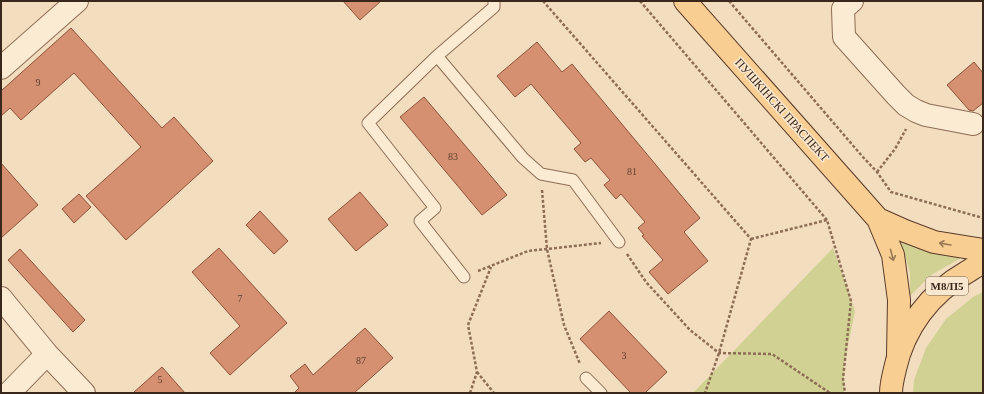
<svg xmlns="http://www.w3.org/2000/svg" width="984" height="394" font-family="Georgia,serif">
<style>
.green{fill:#d0d192}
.building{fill:#d49071;stroke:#8e5239}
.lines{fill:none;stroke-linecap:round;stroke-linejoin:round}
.service-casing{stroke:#8d6d55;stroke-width:13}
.minor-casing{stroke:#8d6d55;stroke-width:24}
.primary-casing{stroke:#5a3b2a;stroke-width:24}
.path{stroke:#8d6d55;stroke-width:2.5;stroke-dasharray:3 2;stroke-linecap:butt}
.service{stroke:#fcebd3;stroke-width:11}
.minor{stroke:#fcebd3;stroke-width:22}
.primary{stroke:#f9ce92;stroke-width:22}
.oneway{stroke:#9a7a56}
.labels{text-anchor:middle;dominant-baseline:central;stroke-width:3;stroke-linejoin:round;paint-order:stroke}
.number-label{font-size:10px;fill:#604130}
.shield{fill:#f9e8cf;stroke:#736151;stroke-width:1}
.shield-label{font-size:11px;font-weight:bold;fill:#3a271b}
.street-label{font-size:12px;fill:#3a271b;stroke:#f9e8cf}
</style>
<rect width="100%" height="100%" fill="#f2ddbf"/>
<path class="green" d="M888,232L933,251L961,258L931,275L910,296V273L905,256Z
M833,248L855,311L844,365V393H693Z
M983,292V393H913L914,380L926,348L946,319L973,297Z"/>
<path class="building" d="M343,1H381L360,20Z
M71,28L162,128L174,117L213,161L126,240L86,196L141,147L74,73L21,120L10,108L1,116V91Z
M537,42L562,72L572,64L700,218L684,232L708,261L668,294L649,272L663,260L642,236L644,235L638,228L645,222L621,194L616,199L604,185L610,180L591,158L585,162L574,149L581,143L531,84L515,97L497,76Z
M974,62L983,73V103L973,111L969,110L947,85Z
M424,97L507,195L482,215L400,117Z
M1,163L38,205L1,238Z
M360,192L388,225L356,251L328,219Z
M79,194L91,207L74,223L62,209Z
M260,211L288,241L274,254L246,225Z
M219,248L287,323L230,375L210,353L240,326L192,272Z
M20,249L85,320L73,332L8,260Z
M609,311L667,372L645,393H631L580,339Z
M365,328L393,358L354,393H294L299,388L290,376L305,364L313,375Z
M162,367L185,393H133Z"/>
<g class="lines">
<g class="service-casing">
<path id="service" d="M494,1V7L437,56L523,158L541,174L573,180L619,242
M437,56L368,123L435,208L420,221L464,277
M586,378L601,393"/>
</g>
<g class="minor-casing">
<path id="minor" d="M852,1L843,9L844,37L896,95L906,105L916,111L926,115L973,124
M1,68L77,1
M1,298L47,354L84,393
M9,393L47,354"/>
</g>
<g class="primary-casing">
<path id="primary" d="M685,1L878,219L893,255L899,300L898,355
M878,219L905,231L934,242L983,250
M891,393C891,385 893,377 895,369C904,328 930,293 967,272C972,269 977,265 983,263"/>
</g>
<path class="path" d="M543,1L751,239L719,353L705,393
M640,1L827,220
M729,1L862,156L877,172L891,192L983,218
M877,172L895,149L906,129
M542,190L547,249L564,325L580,364
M751,239L827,220L851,301L843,379L845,393
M627,254L646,282L690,330L719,353L772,354L830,393
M478,271L528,251L547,249L601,243
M477,372L494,393
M470,393L477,372L468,325L491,267"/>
<use href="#service" class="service"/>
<use href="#minor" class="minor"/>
<use href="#primary" class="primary"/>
</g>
<defs><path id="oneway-shaft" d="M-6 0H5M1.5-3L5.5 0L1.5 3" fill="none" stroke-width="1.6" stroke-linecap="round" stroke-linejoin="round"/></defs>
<g class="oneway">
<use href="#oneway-shaft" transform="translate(945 244) rotate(-170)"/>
<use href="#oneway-shaft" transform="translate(892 255) rotate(75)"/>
</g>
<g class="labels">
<g class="number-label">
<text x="38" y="82">9</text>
<text x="453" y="156">83</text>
<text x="632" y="171">81</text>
<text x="240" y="298">7</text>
<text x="624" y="355">3</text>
<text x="361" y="360">87</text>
<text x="160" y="379">5</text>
</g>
<rect class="shield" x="926" y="277" width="42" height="18" rx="3"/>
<g class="shield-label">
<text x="947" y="286">М8/П5</text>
</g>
<g class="street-label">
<text transform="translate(782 110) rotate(48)">ПУШКІНСКІ ПРАСПЕКТ</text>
</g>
</g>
<rect width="984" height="394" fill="none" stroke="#3a271b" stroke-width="4"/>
</svg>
